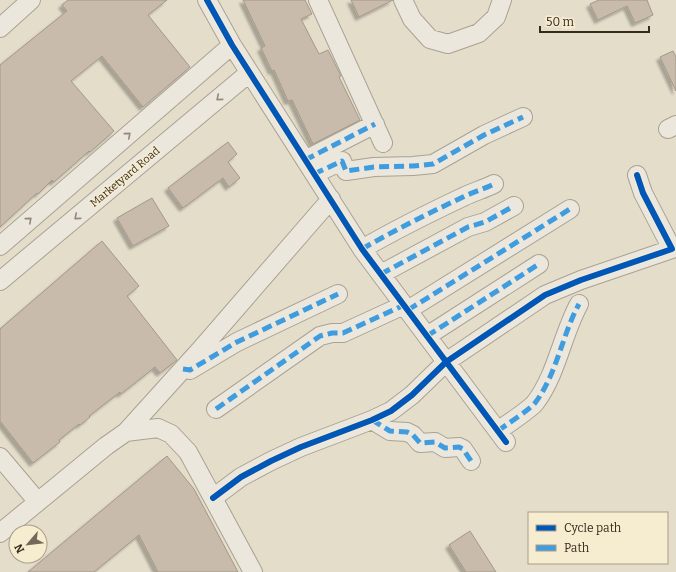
<svg xmlns="http://www.w3.org/2000/svg" width="676" height="572" font-family="Bitter,serif">
<style>
.building{fill:#c8bbab;stroke:#a4988a;filter:url(#shadow)}
.lines{fill:none;stroke-linecap:round;stroke-linejoin:round}
.minor-casing{stroke:#a9a294;stroke-width:20}
.minor{stroke:#ece7dc;stroke-width:18}
.quiet{stroke:#3e9cdf;stroke-width:5;stroke-dasharray:10 5;stroke-linecap:butt}
.cycleway-casing{stroke:#f6ecd0;stroke-width:8}
.cycleway{stroke:#0057b8;stroke-width:6}
.oneway{stroke:#92887c}
.labels{text-anchor:middle;dominant-baseline:central;stroke-width:3;stroke-linejoin:round;paint-order:stroke}
.street-label{font-size:11px;fill:#372a1c;stroke:#f6ecd0}
</style>
<defs>
<filter id="shadow"><feDropShadow dx="-3.5" dy="3.5" stdDeviation="1" flood-color="#0004"/></filter>
</defs>
<rect width="100%" height="100%" fill="#e4ddca"/>
<path class="building" d="M68,0H167L148,15L190,67L143,107L102,56L71,81L114,131L90,152L89,151L54,182L52,180L38,194L37,193L0,227V65L67,11L62,5Z
M243,0H305L312,14L301,19L319,54L328,50L341,76L339,77L360,120L313,144L292,100L288,101L274,70L272,71L261,48L265,46Z
M351,0H393L359,17Z
M599,0H647L653,15L635,23L627,6L598,20L590,4Z
M673,51L676,57V91L660,57Z
M228,142L237,154L228,162L240,178L229,187L223,178L183,208L168,188Z
M152,198L169,226L133,246L117,218Z
M102,241L139,286L127,296L177,360L160,373L155,367L121,394L120,392L89,416L90,417L80,425L79,424L59,440L60,442L33,463L0,421V329Z
M167,456L194,489L238,572H158L139,535L94,572H28Z
M470,531L496,572H466L449,545Z"/>
<g class="lines">
<g class="minor-casing">
<path id="minor" d="M207,0L232,45L362,249L506,442
M318,0L383,143
M403,0L412,19L430,39L448,44L479,33L496,17L502,0
M0,28L31,0
M668,129L676,125
M305,160L375,124
M314,174L342,161L346,171L374,167L413,166L433,164L484,135L523,117
M0,246L232,45
M362,249C395,230 429,213 463,197C473,192 484,189 494,184
M381,274L468,227L485,222L514,206
M0,281L249,73
M408,310L570,209
M427,336L539,264
M190,370L237,342L338,294
M216,409L320,336L332,333H343L404,305
M372,420L390,431L407,432L413,435L420,443L435,442L445,448L459,447L463,449L471,461
M498,431C507,424 528,411 535,403C557,374 562,335 579,304
M126,432L201,349L331,199
M0,457L38,502
M213,498L241,477L271,461L301,447L372,420L391,411L412,395L446,362L545,295L581,280L672,249L643,193L637,175
M0,533L106,446L126,432L158,428L171,434L188,452L253,572"/>
</g>
<use href="#minor" class="minor"/>
<path class="quiet" d="M305,160L375,124
M314,174L342,161L346,171L374,167L413,166L433,164L484,135L523,117
M362,249C395,230 429,213 463,197C473,192 484,189 494,184
M381,274L468,227L485,222L514,206
M408,310L570,209
M427,336L539,264
M183,369L190,370L237,342L338,294
M216,409L320,336L332,333H343L404,305
M372,420L390,431L407,432L413,435L420,443L435,442L445,448L459,447L463,449L471,461
M498,431C507,424 528,411 535,403C557,374 562,335 579,304"/>
<g class="cycleway-casing">
<path id="cycleway" d="M207,0L232,45L362,249L506,442
M213,498L241,477L271,461L301,447L372,420L391,411L412,395L446,362L545,295L581,280L672,249L643,193L637,175"/>
</g>
<use href="#cycleway" class="cycleway"/>
</g>
<defs><path id="oneway-chevron" d="M-2-3.5L2.5 0L-2 3.5" fill="none" stroke-width="1.6" stroke-linecap="round" stroke-linejoin="round"/></defs>
<g class="oneway">
<use href="#oneway-chevron" transform="translate(219 98) rotate(140)"/>
<use href="#oneway-chevron" transform="translate(128 135) rotate(-41)"/>
<use href="#oneway-chevron" transform="translate(77 217) rotate(140)"/>
<use href="#oneway-chevron" transform="translate(29 220) rotate(-41)"/>
</g>
<g class="labels">
<g class="street-label">
<text transform="translate(125 177) rotate(-40)">Marketyard Road</text>
</g>
</g>
<rect x="528" y="512" width="140" height="52" fill="#f6ecd0" stroke="#aa9e88"/>
<rect x="536" y="525" width="20" height="6" fill="#0057b8" stroke="#aa9e88"/>
<text x="564" y="532" font-size="12" fill="#372a1c">Cycle path</text>
<rect x="536" y="545" width="20" height="6" fill="#3e9cdf" stroke="#aa9e88"/>
<text x="564" y="552" font-size="12" fill="#372a1c">Path</text>
<g transform="translate(28 544) rotate(242)"><circle r="19" fill="#f6ecd0" stroke="#aa9e88"/>
<path d="M0-3L7 15L0 10L-7 15Z" fill="#746959"/>
<text y="-6" font-size="11" font-weight="bold" text-anchor="middle" fill="#372a1c">N</text>
</g>
<path d="M540 26v6h109v-6" fill="none" stroke="#372a1c" stroke-width="2"/>
<text x="546" y="26" font-size="12" fill="#372a1c" stroke="#f6ecd0" stroke-width="3" paint-order="stroke">50 m</text>
</svg>
